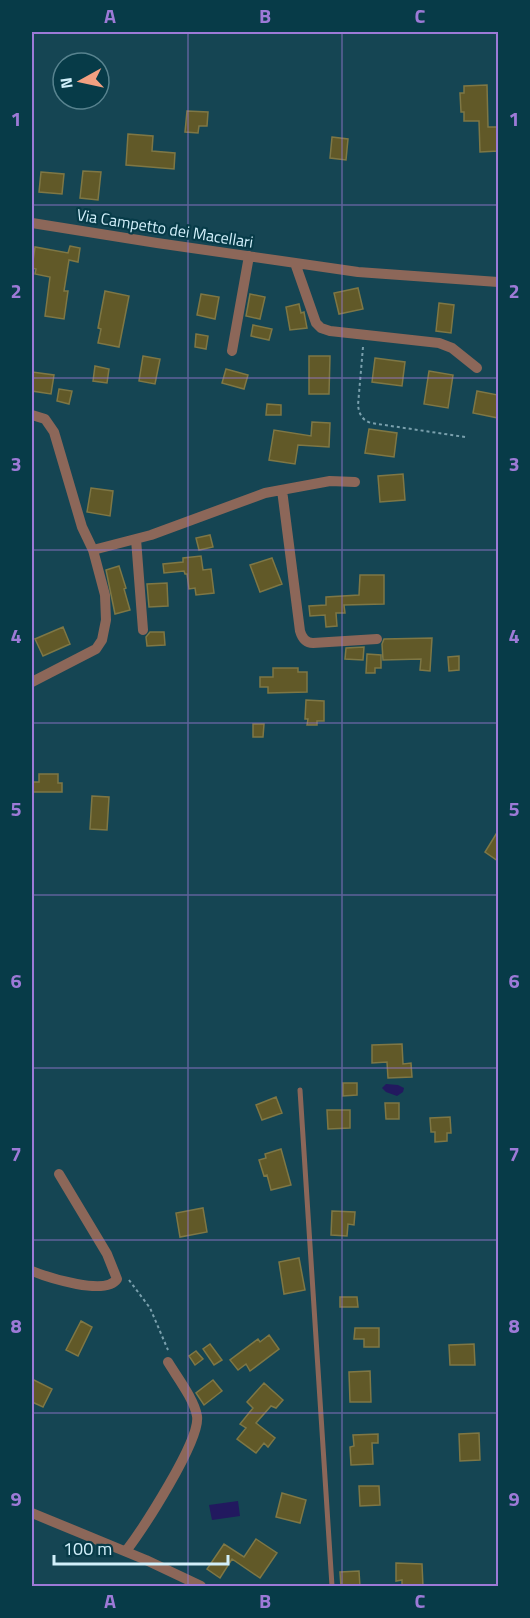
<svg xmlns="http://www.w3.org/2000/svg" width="530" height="1618" font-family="'Titillium Web',sans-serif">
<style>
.water{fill:#22195f}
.building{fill:#615928;stroke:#7e7745;stroke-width:1.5}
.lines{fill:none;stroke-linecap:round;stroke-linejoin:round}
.path{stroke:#7aa0ad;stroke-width:2;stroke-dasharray:3 3;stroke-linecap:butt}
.lane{stroke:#8c6759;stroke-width:5}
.street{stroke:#8c6759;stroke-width:10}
.grid{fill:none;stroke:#9d7ad7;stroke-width:1.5;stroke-opacity:0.55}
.labels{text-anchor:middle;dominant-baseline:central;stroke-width:4.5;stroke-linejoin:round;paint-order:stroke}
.street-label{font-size:16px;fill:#d1effa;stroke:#073b48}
.neatline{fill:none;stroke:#9d7ad7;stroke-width:2}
.grid-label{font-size:20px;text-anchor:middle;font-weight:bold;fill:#9d7ad7}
</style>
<rect width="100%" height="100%" fill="#154553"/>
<path class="water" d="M386,1084L398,1085L404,1088L403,1092L397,1096L386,1092L382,1088Z
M238,1501L240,1516L212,1520L209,1505Z"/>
<path class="building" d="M487,85L488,127H498V151L480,152L479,121H464V112H461L460,93H464V86Z
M187,111L208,112L207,126H199L198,133L185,132Z
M128,134L153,136L152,151L175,153L174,169L126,165Z
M332,137L348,139L346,160L330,158Z
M83,171L101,172L98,200L80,198Z
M41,172L64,174L62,194L39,192Z
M70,246L80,248L78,262L69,260L64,291H68L64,319L45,316L50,277L35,274L36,269L32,268L35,247L68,253Z
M358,288L363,309L339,314L334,293Z
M105,291L129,296L119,347L98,343L101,329L98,328Z
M201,294L219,297L215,319L197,315Z
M250,294L265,297L260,319L246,316Z
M439,303L454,305L451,333L436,331Z
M299,304L301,313L304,312L307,328L290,330L286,307Z
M253,325L272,329L269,340L251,336Z
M196,334L208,336L206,349L195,347Z
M143,356L160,359L155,384L139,381Z
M309,356H330L329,394H309Z
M375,358L405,362L402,386L372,382Z
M95,366L109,369L107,383L93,381Z
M226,369L248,375L244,389L222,383Z
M429,371L453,375L448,408L424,404Z
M32,372L54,375L51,394L32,391Z
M59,389L72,391L69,404L57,401Z
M477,391L498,395V418L473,413Z
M267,404L281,405V415H266Z
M312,422L330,423L329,447L298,445L295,464L269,460L274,430L311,436Z
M369,429L397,433L394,457L365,453Z
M403,474L405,500L380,502L378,476Z
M91,488L113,491L110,516L87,512Z
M210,535L213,547L199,550L196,538Z
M201,556L203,570L211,569L214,593L196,595L195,588L189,589L187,574H185L184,571L164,573L163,564L183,562V558Z
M272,558L282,584L260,592L250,565Z
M119,566L126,588L124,589L130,610L115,614L106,570Z
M360,575H384V604L344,605L345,613H336L337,626L326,627L325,615L310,616L309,606L326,605V597L359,595Z
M167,583L168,606L149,607L147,584Z
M63,627L70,644L43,656L35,639Z
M150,632H164L165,645L147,646L146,637Z
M432,638L430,671L420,670L421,659L383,660L382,644L384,639Z
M364,647L363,660L345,659L346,648Z
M367,654L381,655V668H375V673H366Z
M459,656V670L449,671L448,657Z
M273,668H298V672H307V692L268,693V687H260V677H273Z
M306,700L324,701V721H317V725H307L308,719H305Z
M253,724H264L263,737H253Z
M39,774H58V783H62V792H33V782H39Z
M92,796L109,797L107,830L90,829Z
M498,831V861L485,852Z
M402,1044L403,1064L411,1063L412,1077L388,1078L387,1062L372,1063V1045Z
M343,1083H357V1095L343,1096Z
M276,1097L282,1113L262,1120L256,1105Z
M385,1103H399V1119H386Z
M327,1110H350V1128L328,1129Z
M450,1117L451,1133H447V1141L435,1142V1132H431L430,1118Z
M281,1149L291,1185L271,1190L267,1175L264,1176L259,1160L266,1158L265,1154Z
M203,1208L207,1232L180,1237L176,1213Z
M332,1211L355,1212L354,1225L348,1224L347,1236L331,1235Z
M299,1258L305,1290L284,1294L279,1262Z
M340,1297H357L358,1307H340Z
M81,1321L92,1327L78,1356L66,1350Z
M355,1328H379V1347H364V1339H354Z
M269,1335L279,1349L250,1371L246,1364L238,1370L230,1360L258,1339L260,1342Z
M210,1344L222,1360L214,1365L203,1349Z
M474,1344L475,1365H450L449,1345Z
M196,1351L203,1359L195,1365L189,1356Z
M370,1371L371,1402H350L349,1372Z
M32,1379L52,1389L43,1407L32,1402Z
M213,1380L222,1391L204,1405L196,1393Z
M264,1383L283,1400L276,1408L271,1406L256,1423L275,1438L268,1447L264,1443L256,1453L237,1439L246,1428L240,1424L253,1408L247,1402Z
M479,1433L480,1460L460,1461L459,1434Z
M378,1434V1443H372L373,1464L351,1465L350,1447L354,1446L353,1435Z
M359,1486H379L380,1505L360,1506Z
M282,1493L306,1500L300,1523L276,1517Z
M256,1539L277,1553L260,1578L232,1559L220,1578L207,1569L224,1544L244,1557Z
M396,1563L422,1564L423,1587H402V1580L396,1581Z
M359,1571L360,1587H341L340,1572Z"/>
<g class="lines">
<path class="path" d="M363,347L358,405C359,414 362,420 371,423L465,437
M129,1280L150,1308L168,1350"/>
<path class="lane" d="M300,1090L332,1586"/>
<path class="street" d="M32,223L157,243L358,272L498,282
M295,263L316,323L321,328L330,331L439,343L452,348L477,368
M232,351L249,256
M32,415L45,419L54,432L82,527L93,550L105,595L106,620L102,640L96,649L32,682
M282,490L300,631C302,638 306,643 313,643L377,639
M136,539L143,630
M93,550L151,535L265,493L330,481L355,482
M32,1271C49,1278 106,1296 117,1279L107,1254L59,1174
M32,1513L146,1560L201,1586
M126,1551C142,1530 201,1440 197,1416C194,1399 177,1377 168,1362"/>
</g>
<path class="grid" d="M188,32V1586M342,32V1586M32,205H498M32,378H498M32,550H498M32,723H498M32,895H498M32,1068H498M32,1240H498M32,1413H498"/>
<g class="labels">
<g class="street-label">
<text transform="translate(165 228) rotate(9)">Via Campetto dei Macellari</text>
</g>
</g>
<rect width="530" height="1618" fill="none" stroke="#073b48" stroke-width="66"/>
<g transform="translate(81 81) rotate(262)"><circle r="28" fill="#073b48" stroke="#58838f" stroke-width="1.5"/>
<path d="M0-4.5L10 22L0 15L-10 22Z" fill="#f3a081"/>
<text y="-9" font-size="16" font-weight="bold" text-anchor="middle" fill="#d1effa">N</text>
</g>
<path d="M54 1555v9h174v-9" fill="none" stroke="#d1effa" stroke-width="3"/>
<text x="63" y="1555" font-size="18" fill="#d1effa" stroke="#073b48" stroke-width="4.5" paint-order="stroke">100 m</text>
<rect x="33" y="33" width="464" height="1552" class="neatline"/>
<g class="grid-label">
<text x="110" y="23">A</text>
<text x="265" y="23">B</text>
<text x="420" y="23">C</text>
<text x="16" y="126">1</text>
<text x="514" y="126">1</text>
<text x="16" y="298">2</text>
<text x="514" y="298">2</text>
<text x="16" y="471">3</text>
<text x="514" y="471">3</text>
<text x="16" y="643">4</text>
<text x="514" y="643">4</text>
<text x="16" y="816">5</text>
<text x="514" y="816">5</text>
<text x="16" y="988">6</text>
<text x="514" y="988">6</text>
<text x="16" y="1161">7</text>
<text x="514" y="1161">7</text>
<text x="16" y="1333">8</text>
<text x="514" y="1333">8</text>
<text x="16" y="1506">9</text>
<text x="514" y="1506">9</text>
<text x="110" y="1608">A</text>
<text x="265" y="1608">B</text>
<text x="420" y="1608">C</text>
</g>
</svg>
